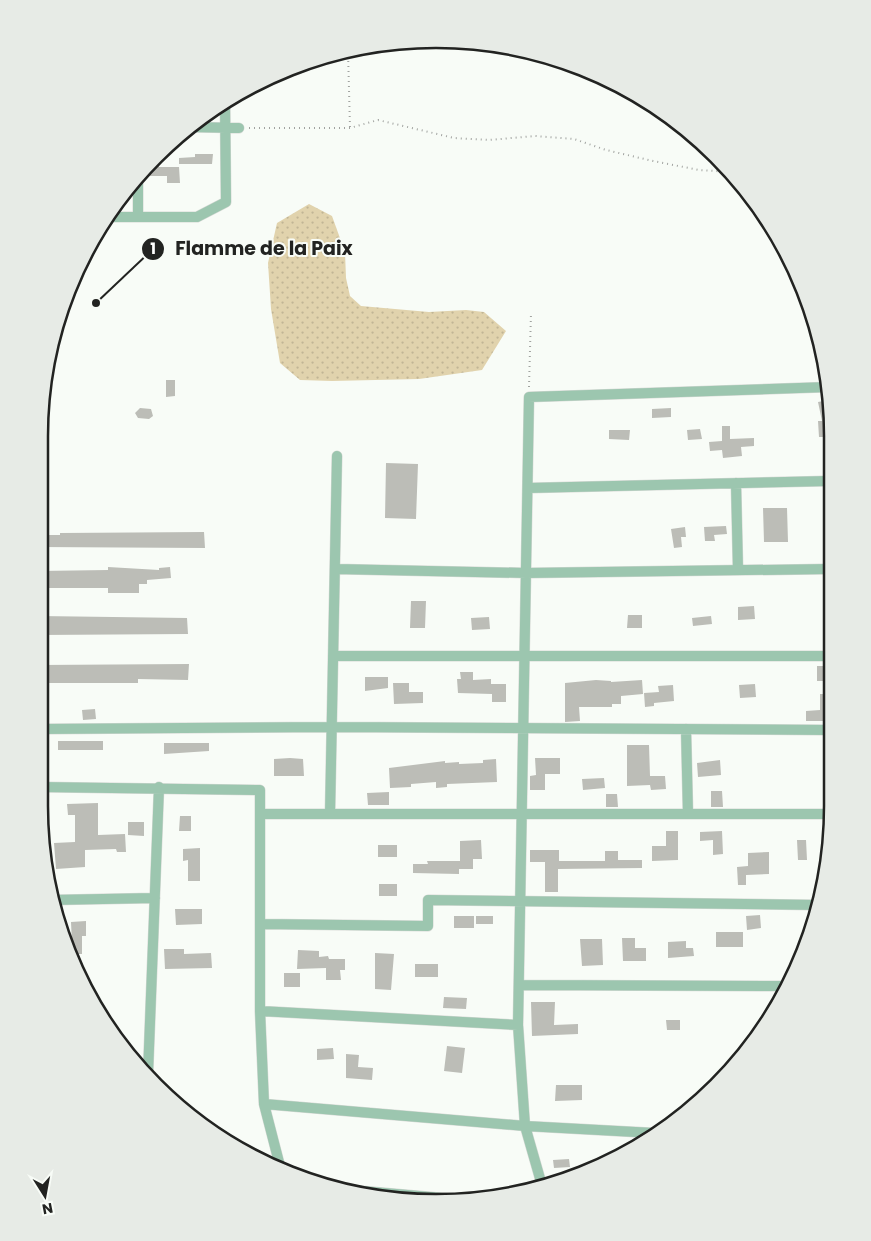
<svg xmlns="http://www.w3.org/2000/svg" width="871" height="1241" font-family="Poppins,sans-serif">
<style>
.grass{fill:url(#grass-dots)}
.building{fill:#bcbdb7}
.lines{fill:none;stroke-linecap:round;stroke-linejoin:round}
.street-casing{stroke:#d6d9d5;stroke-width:11}
.path{stroke:#a1a3a0;stroke-width:2;stroke-dasharray:1 4;stroke-linecap:butt}
.street{stroke:#9cc6af;stroke-width:10}
.rim{fill:none;stroke:#222321;stroke-width:2.5}
.leader{fill:none;stroke:#222321;stroke-width:2}
.callout-dot{fill:#222321;stroke:#f8fcf7;stroke-width:2}
.mark-label{font-size:15px;text-anchor:middle;font-weight:bold;fill:#fff}
.callout-label{font-size:19px;text-anchor:middle;font-weight:bold;fill:#222321;stroke:#f8fcf7;stroke-width:4;stroke-linejoin:round;paint-order:stroke}
</style>
<defs>
<pattern id="grass-dots" width="8" height="8" patternUnits="userSpaceOnUse" patternTransform="scale(1.25)"><rect width="8" height="8" fill="#e1d3ad"/><path d="M2 2h.1M6 6h.1" fill="none" stroke="#c1b595" stroke-width="1.8" stroke-linecap="round"/></pattern>
</defs>
<rect width="100%" height="100%" fill="#f8fcf7"/>
<path class="grass" d="M309,204L332,216L345,252L346,278L350,296L361,306L429,312L466,310L484,312L506,331L482,370L419,379L332,381L300,380L280,363L271,309L268,263L277,223Z"/>
<path class="building" d="M195,154H213L212,164H179V158L195,157Z
M158,157L159,167H179L180,183H167V176H150V166Z
M166,380H175V396L166,397Z
M829,400V437H819L818,421H822L818,402Z
M140,408L151,409L153,416L149,419L138,418L135,413Z
M671,408V417L652,418V409Z
M722,426H730V439L754,438V446L741,447L742,456L723,458L722,450L710,451L709,442L722,441Z
M700,429L702,439L688,440L687,430Z
M609,430H630L629,440L609,439Z
M386,463L418,464L416,519L385,518Z
M763,508H787L788,542H764Z
M726,526L727,534L714,535L715,541H705L704,527Z
M685,527L686,537H681L682,547L674,548L671,529Z
M204,532L205,548L39,547V535H60V533Z
M108,567L159,570V568L170,567L171,578L147,580V584H139V593H108V588H39V571L108,570Z
M411,601H426L425,628H410Z
M754,606L755,619L738,620V607Z
M628,615H642V628H627Z
M39,616L187,618L188,634L39,635Z
M711,616L712,624L693,626L692,618Z
M489,617L490,629L472,630L471,618Z
M189,664L188,680L138,679V683H39V665Z
M817,666H826V681H817Z
M460,672H473V680L491,679V684H506V702H492V694L458,693L457,679H461Z
M365,677H388V688L365,691Z
M596,680L611,681V682L642,680L643,694L621,696V704H612V707H579L580,721L565,722V683Z
M393,683H409V692H423V703L394,704Z
M755,684L756,697L740,698L739,685Z
M673,685L674,701L654,703V706L645,707L644,693L659,692L658,686Z
M820,694H827L828,721H806V711L820,710Z
M95,709L96,719L83,720L82,710Z
M58,741H103V750H58Z
M164,743H209V751L164,754Z
M627,745H649L650,776H665L666,789L651,790L650,785L627,786Z
M290,758L303,759L304,776H274V759Z
M535,758H560V774H545V790H530V776L536,775Z
M496,759L497,782L447,784V787L436,788V782L411,784V787L390,788L389,768L445,761V763L459,762V764L483,763V760Z
M720,760L721,775L698,777L697,763Z
M604,778L605,788L583,790L582,779Z
M711,791H722L723,807H711Z
M389,792V805H368L367,793Z
M606,794H617L618,807H606Z
M98,803V835L125,834L126,852H117L116,849L85,850V867L56,869L54,843L75,842V815H68L67,804Z
M180,816H191V831H179Z
M128,822H144V836L128,835Z
M666,831H678V860L652,861V846H666Z
M722,831L723,854L713,855V840L700,841V832Z
M481,840L482,859H473V869H459V874L413,873V864H428L427,861H460V841Z
M797,840H806L807,860H798Z
M378,845H397V857H378Z
M200,848V881H188V860L183,861V849Z
M530,850H559V861H605V851H618V860H642V868L558,869V892H545V862H530Z
M769,852V874L746,875V885H738L737,867L748,866V853Z
M379,884H397V896H379Z
M175,909H202V924L176,925Z
M760,915L761,928L747,930L746,916Z
M454,916H474V928H454Z
M476,916H493V924H476Z
M86,921V936H82V954H73L68,943H72L71,922Z
M716,932H743V947H716Z
M622,938H635V948H646V961H623Z
M580,939H602L603,965L582,966Z
M686,941V948H693L694,956L668,958V942Z
M164,949H184V954L211,953L212,968L165,969Z
M298,950L319,951V957L328,956L329,959H345V970H340L341,980H326V968L297,969Z
M375,953L394,954L391,990L375,989Z
M415,964H438V977H415Z
M284,973H300V987H284Z
M444,997L467,998L466,1009L443,1008Z
M531,1002H555L554,1025L578,1024V1034L532,1036Z
M666,1020H680V1030H667Z
M447,1046L465,1048L462,1073L444,1071Z
M333,1048L334,1059L317,1060V1049Z
M346,1054L359,1055L358,1067L373,1068L372,1080L346,1078Z
M556,1085H582V1100L555,1101Z
M569,1159L570,1167L554,1168L553,1160Z"/>
<g class="lines">
<g class="street-casing">
<path id="street" d="M188,127L239,128
M138,181V217
M109,217H197L226,202L225,101
M736,483L738,570
M528,488L829,481
M335,569L526,573L830,569
M333,656H830
M39,729L332,727L831,730
M686,729L688,814
M39,787L260,790V1011L264,1104L281,1170
M260,814H831
M330,814L337,456
M51,900L155,898
M260,924L428,926V900L819,905
M519,985L788,986
M260,1011L518,1025
M148,1074L159,787
M264,1104L525,1126L654,1133
M541,1182L525,1126L518,1025L529,397L829,387
M351,1190L453,1199"/>
</g>
<path class="path" d="M348,51L350,128
M249,128H350L378,120L454,138L489,140L535,136L574,139L606,150L653,161L699,170L731,172
M529,387L531,313"/>
<use href="#street" class="street"/>
</g>
<path d="M0 0H871V1241H0ZM436 48H436A388 388 0 0 1 824 436V806A388 388 0 0 1 436 1194H436A388 388 0 0 1 48 806V436A388 388 0 0 1 436 48Z" fill="#e7ebe6" fill-rule="evenodd"/>
<path class="rim" d="M436 48H436A388 388 0 0 1 824 436V806A388 388 0 0 1 436 1194H436A388 388 0 0 1 48 806V436A388 388 0 0 1 436 48Z"/>
<path class="leader" d="M96 303L153 249"/>
<g class="callout-dot">
<circle cx="96" cy="303" r="5"/>
<circle cx="153" cy="249" r="12"/>
</g>
<g class="mark-label">
<text x="153" y="254">1</text>
</g>
<g class="callout-label">
<text x="264" y="255">Flamme de la Paix</text>
</g>
<g transform="translate(45 1196) rotate(169)" stroke="#f8fcf7" stroke-width="4" paint-order="stroke">
<path d="M0-4L9 19L0 12L-9 19Z" fill="#222321"/>
<text y="-8" font-size="14" font-weight="bold" text-anchor="middle" fill="#222321">N</text>
</g>
</svg>
